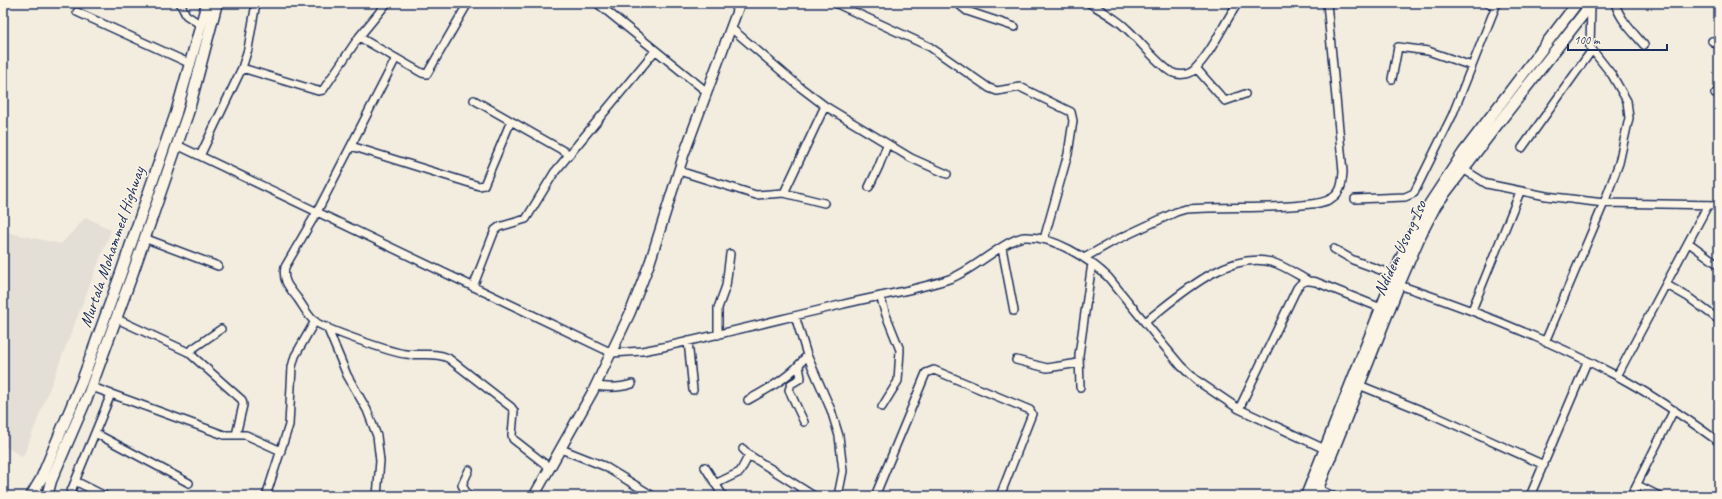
<svg xmlns="http://www.w3.org/2000/svg" width="1722" height="499" font-family="Caveat,sans-serif">
<style>
.built{fill:#e3dfd6}
.lines{fill:none;stroke-linecap:round;stroke-linejoin:round}
.minor-casing{stroke:#1b2f5e;stroke-width:10}
.major-casing{stroke:#1b2f5e;stroke-width:12}
.highway-casing{stroke:#1b2f5e;stroke-width:13}
.minor{stroke:#fcf5e5;stroke-width:7}
.major{stroke:#fcf5e5;stroke-width:9}
.highway{stroke:#fcf5e5;stroke-width:10}
.labels{text-anchor:middle;dominant-baseline:central;stroke-width:3;stroke-linejoin:round;paint-order:stroke}
.street-label{font-size:17px;fill:#1b2f5e;stroke:#fcf5e5}
</style>
<rect width="100%" height="100%" fill="#f3ede0"/>
<filter id="ink" filterUnits="userSpaceOnUse"><feTurbulence type="fractalNoise" baseFrequency=".025" numOctaves="2"/><feDisplacementMap in="SourceGraphic" scale="8" xChannelSelector="R" yChannelSelector="G"/><feConvolveMatrix kernelMatrix="1 2 1 2 8 2 1 2 1" color-interpolation-filters="sRGB"/></filter>
<g filter="url(#ink)">
<path class="built" d="M86,217L111,230L23,457L3,445V229L6,232L61,244Z"/>
<g class="lines">
<g class="minor-casing">
<path id="minor" d="M180,3L186,15L201,25
M597,3L707,92
M835,3L930,47L989,88L997,91L1020,87L1071,112L1073,121L1068,154L1044,239
M957,3L967,11L1015,27
M1089,3C1102,11 1116,18 1127,29C1141,42 1156,62 1171,72C1178,76 1189,75 1194,70C1213,51 1223,24 1238,3
M1488,3L1496,6
M1615,3C1620,20 1633,32 1644,45
M77,12L191,64
M731,28L800,87L825,106L911,158L947,174
M359,37L422,73L427,74L468,3
M1712,41L1719,46
M396,58L317,212L285,267C282,282 290,288 298,299C303,306 308,316 314,321C324,329 393,353 406,354C420,356 435,352 448,358L511,407L514,411L512,435L513,439L550,468
M242,68L318,91L323,90L359,37L387,3
M1196,68L1225,101L1245,94
M1392,79L1398,47L1428,51L1472,66
M1715,94L1719,89
M474,100L569,154
M177,145L612,353L642,351L663,347C722,334 781,319 840,305C876,296 913,291 949,279C972,272 1006,238 1025,237C1053,236 1088,258 1108,277L1165,347L1181,366L1196,380L1239,409L1329,451
M351,146L479,186L484,185L511,121
M1522,148L1592,50
M200,156L242,68L248,49L256,3
M1463,169L1487,184L1546,196L1604,203L1719,205
M679,171L756,195L784,193L824,203
M869,187L879,166L887,145
M784,193L825,106
M1355,199L1405,197L1414,193L1452,116L1497,3
M144,238L218,266
M1689,243L1719,265
M1002,248L1014,311
M1334,249L1353,260L1394,275
M1084,258L1114,241L1176,212L1186,209C1225,206 1264,209 1302,205C1312,204 1323,204 1332,198C1342,192 1342,182 1343,172L1327,3
M1399,285C1474,310 1547,339 1617,376C1653,395 1686,418 1719,442
M1667,285L1688,297L1719,320
M473,287L495,230L499,227L526,219L554,173L655,51
M880,296L886,315L900,350L898,381L882,407
M1472,310L1520,192
M795,316L807,355L831,410L839,436L843,471L838,496
M117,319L188,352L242,400L243,405L236,435
M1145,322C1179,296 1226,251 1271,262C1283,265 1296,274 1307,280
M327,327L347,375L367,410L377,436L380,461L377,496
M718,335V308L726,286L730,254
M688,341L693,390
M1545,342L1604,203L1619,163L1629,118L1627,101L1612,75L1590,47L1591,5
M188,352L221,329
M1016,360L1047,368L1079,363
M799,366L801,378L791,384L789,390L804,422
M1617,376L1708,205
M1359,385L1433,415L1544,465
M596,386C609,388 620,388 632,384
M92,387L224,435H246L281,451
M1080,387L1079,355L1092,263
M748,400C770,388 792,376 807,355
M1239,409L1297,288C1303,280 1307,280 1316,282L1381,308
M95,433L189,483
M561,449L604,466L653,496
M743,449L749,455L814,496
M705,467L723,496
M75,481L105,496
M715,484L740,472L749,455
M1637,485L1659,496
M1318,489L1333,496
M69,496L111,394
M266,496L289,425L292,367L295,356L315,321
M468,496L462,485L469,470
M875,496L926,373L934,370L1030,410L1032,414L1000,496
M1530,496L1587,362
M1631,496L1674,410"/>
</g>
<g class="major-casing">
<path id="major" d="M534,496L593,391L630,313L650,262L684,154L740,3"/>
</g>
<g class="highway-casing">
<path id="highway" d="M31,496L41,479L82,381L121,273L176,113L207,3
M47,496L51,481L89,393L132,275L188,113L217,3
M1306,496L1401,258L1419,220L1463,153L1577,3
M1315,496L1401,280L1420,236L1436,205L1493,130L1592,3"/>
</g>
<use href="#minor" class="minor"/>
<use href="#major" class="major"/>
<use href="#highway" class="highway"/>
</g>
</g>
<g class="labels">
<g class="street-label">
<text transform="translate(112 247) rotate(-71)">Murtala Mohammed Highway</text>
<text transform="translate(1400 248) rotate(-65)">Ndidem Usong Iso</text>
</g>
</g>
<rect width="1722" height="499" fill="none" stroke="#fcf5e5" stroke-width="16"/>
<rect x="8" y="8" width="1706" height="483" fill="none" stroke="#1b2f5e" stroke-width="1.5" filter="url(#ink)"/>
<path d="M1568 44v6h99v-6" fill="none" stroke="#1b2f5e" stroke-width="2"/>
<text x="1574" y="44" font-size="12" fill="#1b2f5e" stroke="#fcf5e5" stroke-width="3" paint-order="stroke">100 m</text>
</svg>
